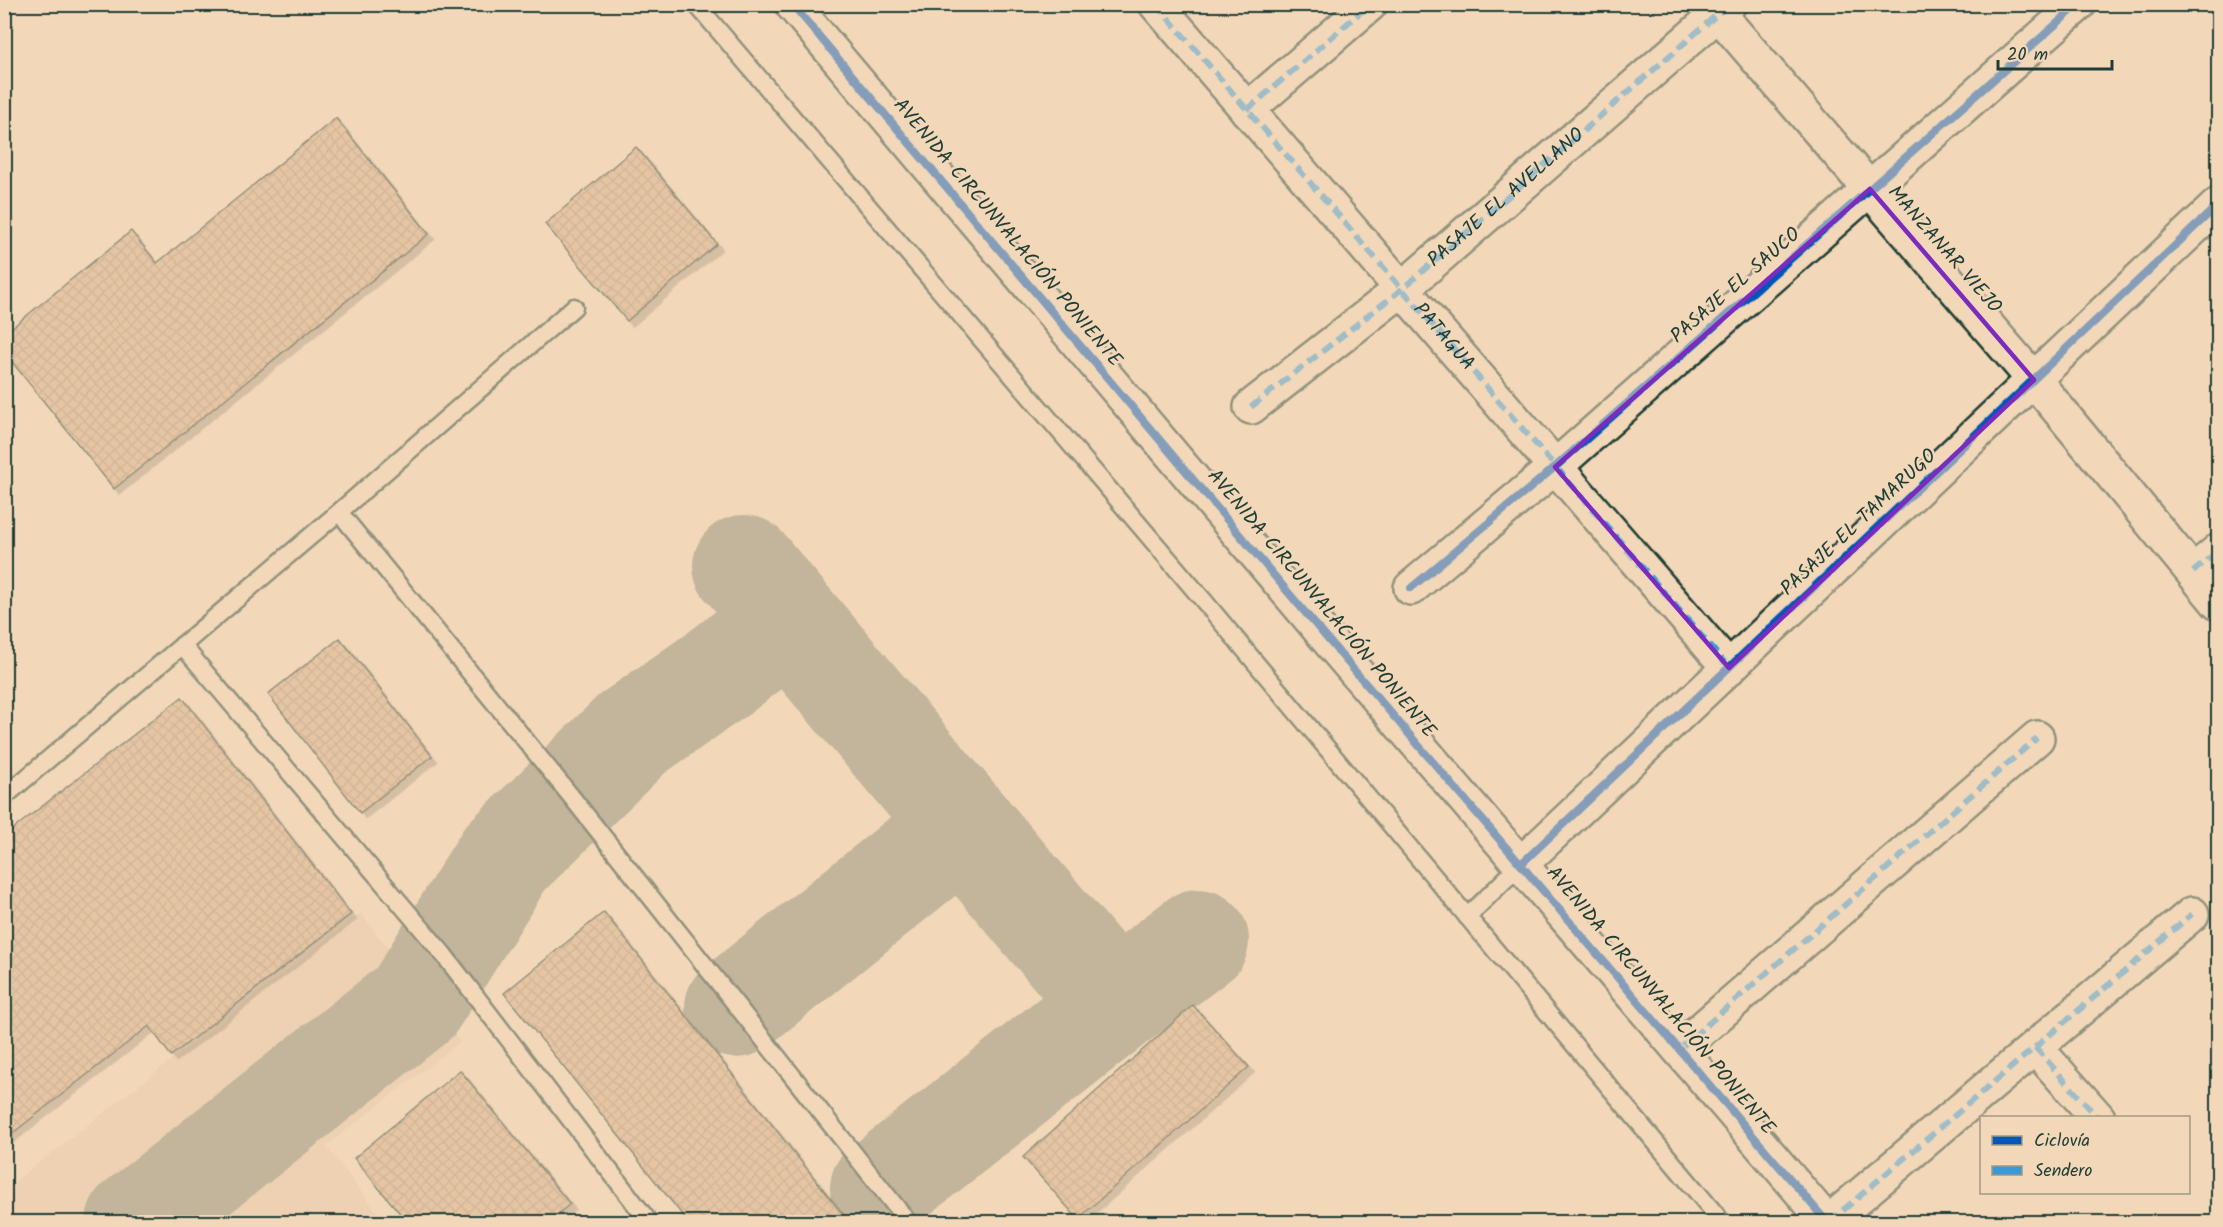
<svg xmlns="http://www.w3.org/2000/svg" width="2223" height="1227" font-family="Kalam,sans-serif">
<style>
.built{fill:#e6c8a8}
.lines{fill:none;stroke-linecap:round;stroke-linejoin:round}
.taxiway{stroke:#888a76;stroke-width:102}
.building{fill:url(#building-cross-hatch);stroke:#1f3d34;stroke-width:1.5;filter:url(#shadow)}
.service-casing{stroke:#1f3d34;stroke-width:21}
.minor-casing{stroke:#1f3d34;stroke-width:38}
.tertiary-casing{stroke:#1f3d34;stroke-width:38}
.service{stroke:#f2d8b9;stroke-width:16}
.minor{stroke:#f2d8b9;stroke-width:33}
.tertiary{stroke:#f2d8b9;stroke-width:33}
.quiet{stroke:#3a99d8;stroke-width:6;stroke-dasharray:12 6;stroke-linecap:butt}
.cycleway-casing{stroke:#f2d8b9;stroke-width:11}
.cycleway{stroke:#0057b8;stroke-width:8}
.marked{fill:none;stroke:#7b2cbf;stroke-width:4.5;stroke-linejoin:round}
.labels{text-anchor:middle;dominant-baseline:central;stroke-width:5;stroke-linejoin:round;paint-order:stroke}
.street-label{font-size:20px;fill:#1f3d34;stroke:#f2d8b9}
</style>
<defs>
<pattern id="building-cross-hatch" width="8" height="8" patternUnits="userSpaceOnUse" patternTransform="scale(1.5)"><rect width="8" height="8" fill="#d6ad87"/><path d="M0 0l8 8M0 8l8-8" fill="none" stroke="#ad8e6f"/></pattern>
<filter id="shadow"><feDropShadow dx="5.5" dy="5.5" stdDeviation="0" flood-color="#0004"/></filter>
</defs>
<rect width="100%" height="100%" fill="#f2d8b9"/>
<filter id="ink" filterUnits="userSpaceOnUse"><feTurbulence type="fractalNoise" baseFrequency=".0167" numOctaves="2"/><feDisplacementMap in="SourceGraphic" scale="12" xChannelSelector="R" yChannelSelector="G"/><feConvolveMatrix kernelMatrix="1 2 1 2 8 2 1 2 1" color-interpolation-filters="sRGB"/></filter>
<g filter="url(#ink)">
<path class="built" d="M361,913L460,1042L326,1146L385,1222H5V1189Z"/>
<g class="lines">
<path class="taxiway" d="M744,566L1114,1004
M736,1007L962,825
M881,1188L1114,1004L1198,940
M137,1222L415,1002L505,858L632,734L719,673L788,620"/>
</g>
<path class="building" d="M336,118L429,234L114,489L4,352V334L131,231L157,263Z
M636,147L717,244L627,321L545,224Z
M340,638L432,756L360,813L268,694Z
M182,697L351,914L171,1056L149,1026L4,1140V836Z
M604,912L849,1222H688L504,993Z
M1193,1005L1249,1067L1078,1219L1023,1157Z
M460,1070L570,1204L548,1222H407L354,1158Z"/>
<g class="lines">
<g class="service-casing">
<path id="service" d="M696,4L1204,601L1722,1222
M339,512L574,307
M182,645L444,955L649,1222
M4,797L339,512L570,795L908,1222
M1467,917L1521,864"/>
</g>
<g class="minor-casing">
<g id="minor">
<path id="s1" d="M1156,4L1729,668"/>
<path d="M1710,4L2034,380L2218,603"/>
<path d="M1247,110L1370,4"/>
<path d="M1251,407L1402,289L1729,4"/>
<path d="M2193,572L2218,551"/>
<path d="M1411,588L1555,467L2079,4"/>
<path d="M1521,864L2218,205"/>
<path d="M2035,1047L2098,1118"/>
<path d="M1679,1049L2037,738"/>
<path d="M1829,1222L2192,914"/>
</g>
</g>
<g class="tertiary-casing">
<path id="tertiary" d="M792,4L1336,649L1827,1222"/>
</g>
<use href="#service" class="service"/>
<use href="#minor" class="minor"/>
<use href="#tertiary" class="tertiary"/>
<g class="quiet">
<path d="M1156,4L1729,668"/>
<path d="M1247,110L1370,4"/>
<path id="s2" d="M1251,407L1402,289L1729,4"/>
<path d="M2193,572L2218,551"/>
<path d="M2035,1047L2098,1118"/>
<path d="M1679,1049L2037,738"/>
<path d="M1829,1222L2192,914"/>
</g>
<g class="cycleway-casing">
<path id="cycleway" d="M792,4L1336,649L1827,1222
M1411,588L1555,467L2079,4
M1521,864L2218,205"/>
</g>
<use href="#cycleway" class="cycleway"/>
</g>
</g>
<path d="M0 0H2223V1227H0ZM1870,189L2034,380L1729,668L1555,467Z" fill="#f2d8b9" fill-opacity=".55" fill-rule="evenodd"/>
<path class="marked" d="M1870,189L2034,380L1729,668L1555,467Z"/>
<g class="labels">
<g class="street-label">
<text stroke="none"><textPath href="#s2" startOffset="330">PASAJE EL AVELLANO</textPath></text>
<text transform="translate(1007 233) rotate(50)">AVENIDA CIRCUNVALACIÓN PONIENTE</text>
<text transform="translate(1944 250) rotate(49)">MANZANAR VIEJO</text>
<text transform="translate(1736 286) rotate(-41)">PASAJE EL SAUCO</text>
<text stroke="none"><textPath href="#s1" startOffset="440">PATAGUA</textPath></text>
<text transform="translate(1859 523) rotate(-43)">PASAJE EL TAMARUGO</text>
<text transform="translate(1321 604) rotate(50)">AVENIDA CIRCUNVALACIÓN PONIENTE</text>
<text transform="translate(1660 1001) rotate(50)">AVENIDA CIRCUNVALACIÓN PONIENTE</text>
</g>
</g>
<rect width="2223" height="1227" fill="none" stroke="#f2d8b9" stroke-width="24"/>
<rect x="12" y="12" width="2199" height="1203" fill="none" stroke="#1f3d34" stroke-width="2" filter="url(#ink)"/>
<rect x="1980" y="1116" width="210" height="78" fill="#f2d8b9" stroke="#9e9a84" stroke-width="1.5"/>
<rect x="1992" y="1136" width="30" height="9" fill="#0057b8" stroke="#9e9a84" stroke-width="1.5"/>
<text x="2034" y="1146" font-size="18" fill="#1f3d34">Ciclovía</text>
<rect x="1992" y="1166" width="30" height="9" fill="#3a99d8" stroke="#9e9a84" stroke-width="1.5"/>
<text x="2034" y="1176" font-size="18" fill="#1f3d34">Sendero</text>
<path d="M1998 60v9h114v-9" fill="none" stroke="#1f3d34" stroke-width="3"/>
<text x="2007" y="60" font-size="18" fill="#1f3d34" stroke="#f2d8b9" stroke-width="4.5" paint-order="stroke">20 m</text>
</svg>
